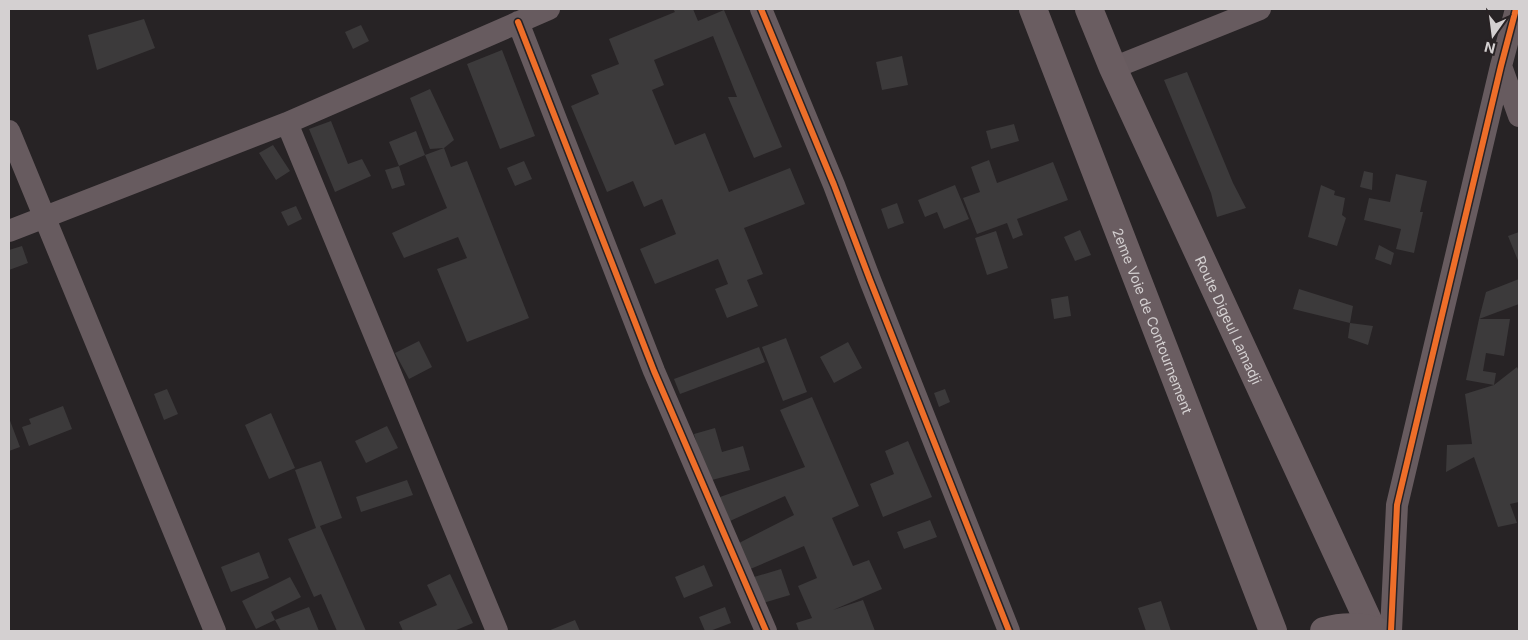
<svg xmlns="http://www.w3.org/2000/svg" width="1528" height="640" font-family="Inter,sans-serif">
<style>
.building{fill:#3c3a3b}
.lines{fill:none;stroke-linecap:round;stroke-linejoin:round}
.street{stroke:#675b5f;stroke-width:22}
.secondary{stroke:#6a5d61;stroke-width:28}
.cycleway-casing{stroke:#282224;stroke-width:9}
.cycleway{stroke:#ee6e29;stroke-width:6}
.labels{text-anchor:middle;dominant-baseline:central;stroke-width:5;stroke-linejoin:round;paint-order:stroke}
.street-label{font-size:14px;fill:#d4d0d1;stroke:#282224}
</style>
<rect width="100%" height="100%" fill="#272325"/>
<path class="building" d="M673,9H693L698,21L724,10L782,147L754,158L728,97H737L713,36L654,60L664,85L652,90L675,145L705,133L729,192L790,168L805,204L744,228L763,274L747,280L758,306L727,318L715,289L728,284L718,259L655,284L640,249L676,234L662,199L644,207L633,181L607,192L571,106L599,94L591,75L619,64L609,39L675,12Z
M144,19L155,48L97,70L88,35Z
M361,25L369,41L353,49L345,32Z
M502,50L535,136L500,149L467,64Z
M902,56L908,85L882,90L876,62Z
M1187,72L1233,183L1246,208L1217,217L1211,193L1164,80Z
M430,89L454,140L444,148L430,149L410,98Z
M331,121L348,164L362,159L371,176L335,192L309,129Z
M1014,124L1019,141L991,149L986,131Z
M416,131L425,155L399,166L389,142Z
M273,145L290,171L276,180L259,153Z
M444,148L451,167L467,161L529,318L467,342L437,269L467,258L458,237L404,258L392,233L447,208L425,155Z
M989,160L997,183L1053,162L1068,200L1017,219L1023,235L1013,239L1007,223L977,234L963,198L980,192L971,167Z
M524,161L532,179L515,186L507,168Z
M399,166L405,185L392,189L385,170Z
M1364,171L1373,173L1372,190L1360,187Z
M1396,174L1427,181L1420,212H1423L1414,253L1396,249L1401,229L1364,220L1369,198L1390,202Z
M955,185L969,219L944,229L937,212L925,217L918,200Z
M1321,185L1335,191L1334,195L1345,198L1342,215L1346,218L1337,246L1308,237Z
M897,203L904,223L888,229L881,209Z
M296,206L302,219L288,226L281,212Z
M1080,230L1091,255L1075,261L1064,237Z
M996,231L1008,268L987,275L975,238Z
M1519,232V263L1508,236Z
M1379,245L1394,253L1391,265L1375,259Z
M22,246L28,263L9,270V250Z
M1519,279V304L1479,319L1486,292Z
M1299,289L1353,306L1350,323L1373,326L1368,345L1348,338L1350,323L1293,309Z
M1068,296L1071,316L1054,319L1051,299Z
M1479,319H1510L1504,356L1486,353L1483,371L1496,373L1494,385L1466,380Z
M786,338L807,392L783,401L762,347Z
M419,341L432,367L409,379L395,353Z
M848,342L862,368L834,383L820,357Z
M759,347L765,362L680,394L674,379Z
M1517,367L1519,371V502L1510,504L1517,523L1498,527L1474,457L1446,472L1447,445L1472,444L1465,394L1494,385Z
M167,389L178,414L164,420L154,394Z
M945,389L950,402L939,407L934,393Z
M812,397L859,506L832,518L853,566L869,560L882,589L833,610L863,600L875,631H799L796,623L812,618L798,586L817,578L804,546L748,570L737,544L794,515L785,496L730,521L720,497L805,467L780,410Z
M63,406L72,429L29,446L22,427L31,424L29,419Z
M271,413L295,468L269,479L245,425Z
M9,418L20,447L9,451Z
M387,426L398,448L366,463L355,441Z
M715,428L722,452L743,446L750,470L708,481L694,434Z
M908,441L932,497L883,517L870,484L894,474L885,451Z
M321,461L342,518L320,526L366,631H337L321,594L314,597L288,539L316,528L295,470Z
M407,480L413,495L361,512L356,497Z
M930,520L937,537L904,549L897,532Z
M259,552L269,578L231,592L221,567Z
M704,565L713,586L684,598L675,577Z
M781,569L790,595L763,603L754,577Z
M450,574L473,623L454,631H403L399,622L437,605L427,585Z
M290,577L301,597L271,612L275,620L309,607L319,631H281L275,620L256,629L242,601Z
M1161,601L1171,631H1146L1138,608Z
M725,607L731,623L710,631H705L699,617Z
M575,620L580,631H548Z"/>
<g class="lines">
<path class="street" d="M761,9L834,185L870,280L1009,631
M518,22L654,371L766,631
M1501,66L1519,116
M1113,68L1260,9
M287,123L497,631
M9,131L215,631
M9,231L287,123L549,9
M1391,631L1397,505L1501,66L1516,9"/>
<g class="secondary">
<path id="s1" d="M1033,9L1273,631"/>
<path id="s2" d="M1089,9L1113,68L1372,629"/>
<path d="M1324,631C1342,626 1360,626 1377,631"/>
</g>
<g class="cycleway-casing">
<path id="cycleway" d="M761,9L834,185L870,280L1009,631
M518,22L654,371L766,631
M1391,631L1397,505L1501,66L1516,9"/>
</g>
<use href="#cycleway" class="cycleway"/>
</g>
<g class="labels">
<g class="street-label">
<text stroke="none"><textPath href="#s1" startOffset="334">2eme Voie de Contournement</textPath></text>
<text stroke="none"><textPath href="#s2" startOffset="341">Route Digeul Lamadji</textPath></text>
</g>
</g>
<rect width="1528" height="640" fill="none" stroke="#d4d0d1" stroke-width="20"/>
<g transform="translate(1493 35) rotate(194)" stroke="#282224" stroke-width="4" paint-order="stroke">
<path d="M0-4L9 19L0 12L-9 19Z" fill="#d4d0d1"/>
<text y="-8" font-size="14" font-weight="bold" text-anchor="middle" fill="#d4d0d1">N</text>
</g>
</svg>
